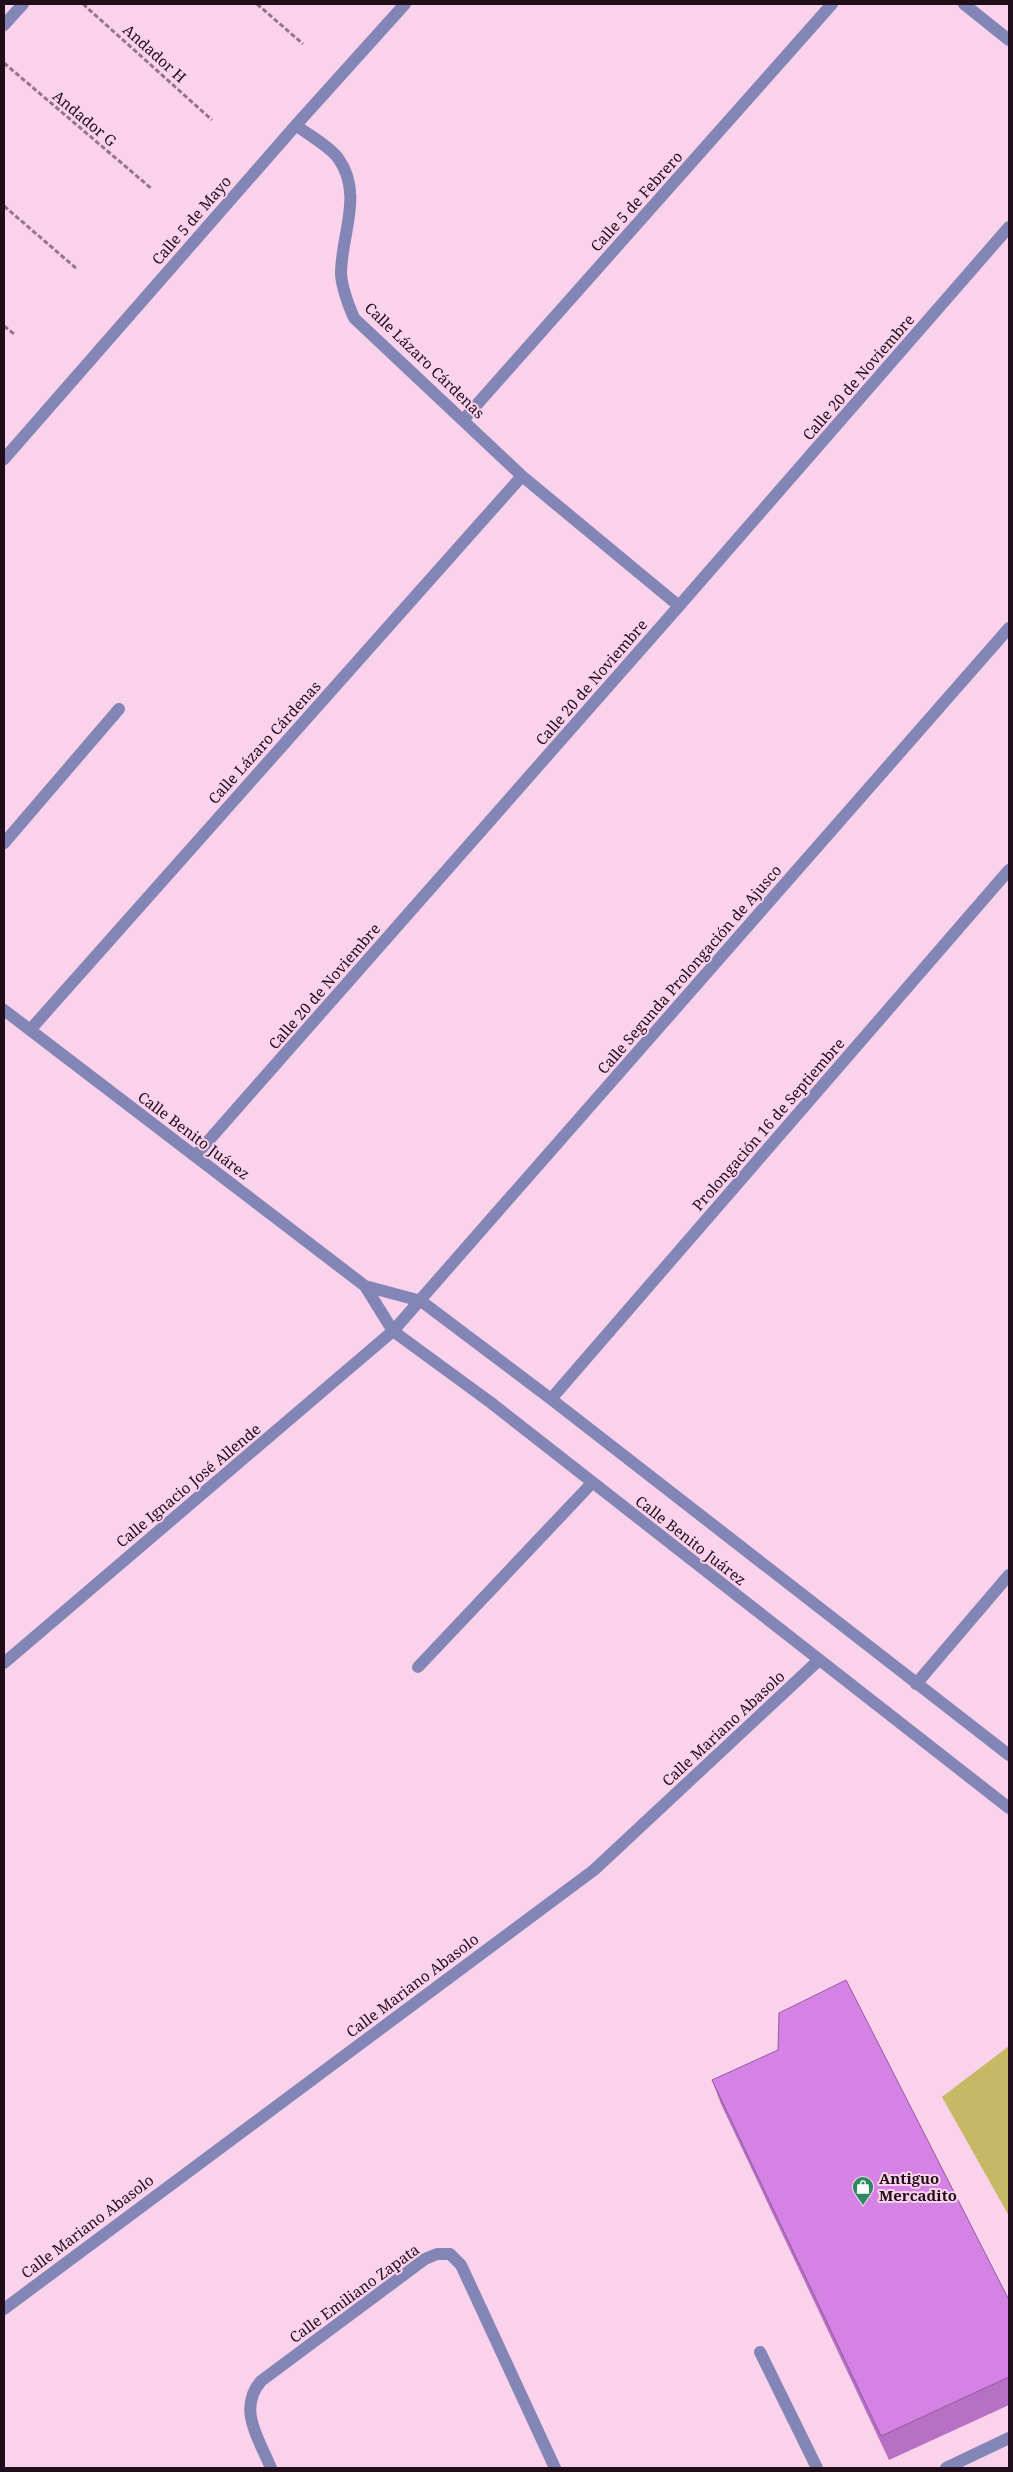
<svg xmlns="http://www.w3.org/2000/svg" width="1013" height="2472" font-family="'Noto Serif',serif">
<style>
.pitch{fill:#c6b965}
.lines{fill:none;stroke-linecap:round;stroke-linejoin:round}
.path{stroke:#937688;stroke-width:3;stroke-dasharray:5 2.5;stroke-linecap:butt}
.minor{stroke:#8285b6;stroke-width:12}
.wall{fill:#b670c4}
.building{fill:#d482e4;stroke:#945ba0}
.labels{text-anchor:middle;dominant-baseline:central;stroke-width:4;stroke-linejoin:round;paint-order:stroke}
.street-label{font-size:15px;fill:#1f0e19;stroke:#fbd2eb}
.poi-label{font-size:15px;font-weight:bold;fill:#1f0e19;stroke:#fbd2eb;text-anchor:start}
</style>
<rect width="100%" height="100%" fill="#fbd2eb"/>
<path class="pitch" d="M1009,2046V2216L942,2097Z"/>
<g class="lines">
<path class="path" d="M83,4L212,120
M257,4L303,44
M4,63L152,189
M4,206L77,269
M4,326L14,334"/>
<path class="minor" d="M964,4L1009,40
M4,25L23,4
M296,125C308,135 328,145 338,158C364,194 341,234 341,274C342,289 348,304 354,318L522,476L679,606
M464,419L832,4
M4,459L296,125L405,4
M4,843L119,709
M4,1010L365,1286L393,1331L490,1402L1009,1808
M30,1030L522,476
M195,1156L679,606L1009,227
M365,1286L421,1301L551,1399L1009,1755
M551,1399L1009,870
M4,1663L393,1331L1009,628
M418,1667L592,1483
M916,1684L1009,1575
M4,2309L594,1870L819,1660
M760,2352L817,2468
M271,2468C259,2439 237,2409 261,2381L425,2259L437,2254H450L461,2265L555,2468
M946,2468L1009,2438"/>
</g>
<path class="wall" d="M712,2080L1009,2300V2405L889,2460L721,2104Z"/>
<path class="building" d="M846,1980L1009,2300V2377L881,2436L712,2080L778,2050L779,2013Z"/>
<defs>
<g id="shop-pin" transform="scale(1.125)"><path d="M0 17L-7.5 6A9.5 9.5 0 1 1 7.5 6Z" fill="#2c8961" stroke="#fbd2eb"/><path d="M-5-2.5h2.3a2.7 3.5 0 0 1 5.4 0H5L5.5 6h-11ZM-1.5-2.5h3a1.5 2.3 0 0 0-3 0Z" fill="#fff"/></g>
</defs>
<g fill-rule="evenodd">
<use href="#shop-pin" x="863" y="2187"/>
</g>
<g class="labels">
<g class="street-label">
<text transform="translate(155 53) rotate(42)">Andador H</text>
<text transform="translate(85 118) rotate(40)">Andador G</text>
<text transform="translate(636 201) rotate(-48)">Calle 5 de Febrero</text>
<text transform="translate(191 220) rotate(-49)">Calle 5 de Mayo</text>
<text transform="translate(425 360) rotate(44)">Calle Lázaro Cárdenas</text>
<text transform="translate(858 377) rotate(-49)">Calle 20 de Noviembre</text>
<text transform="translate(591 682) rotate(-49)">Calle 20 de Noviembre</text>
<text transform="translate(264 742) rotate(-48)">Calle Lázaro Cárdenas</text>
<text transform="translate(689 969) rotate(-49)">Calle Segunda Prolongación de Ajusco</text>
<text transform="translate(324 986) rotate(-49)">Calle 20 de Noviembre</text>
<text transform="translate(768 1124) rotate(-49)">Prolongación 16 de Septiembre</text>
<text transform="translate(194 1135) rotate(37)">Calle Benito Juárez</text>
<text transform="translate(188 1485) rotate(-40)">Calle Ignacio José Allende</text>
<text transform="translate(691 1540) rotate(38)">Calle Benito Juárez</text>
<text transform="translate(723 1728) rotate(-43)">Calle Mariano Abasolo</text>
<text transform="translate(412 1985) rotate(-37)">Calle Mariano Abasolo</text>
<text transform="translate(87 2226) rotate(-37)">Calle Mariano Abasolo</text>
<text transform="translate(354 2293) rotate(-36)">Calle Emiliano Zapata</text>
</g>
<g class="poi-label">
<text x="879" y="2178">Antiguo<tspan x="879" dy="17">Mercadito</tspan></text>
</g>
</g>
<rect width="1013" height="2472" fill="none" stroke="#1f0e19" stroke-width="10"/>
</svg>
